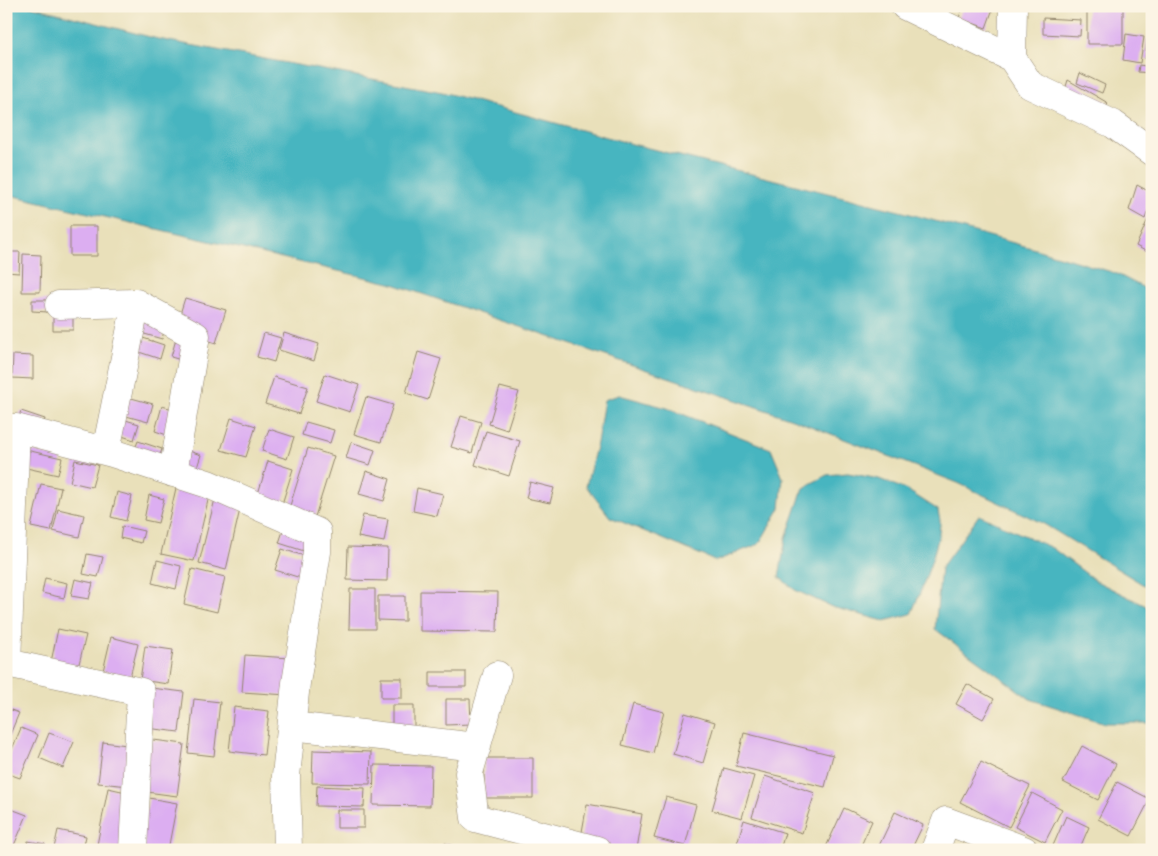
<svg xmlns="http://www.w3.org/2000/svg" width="1158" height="856" font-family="Dekko,sans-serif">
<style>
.water{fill:#46b5c0;stroke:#40706f}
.building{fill:#dcaef1}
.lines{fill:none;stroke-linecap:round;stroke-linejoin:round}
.minor-casing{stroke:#92856c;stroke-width:29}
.minor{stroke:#fff;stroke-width:28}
</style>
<rect width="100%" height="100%" fill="#fcf5e5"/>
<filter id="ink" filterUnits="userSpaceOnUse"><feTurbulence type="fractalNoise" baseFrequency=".02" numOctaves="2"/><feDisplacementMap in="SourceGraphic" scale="10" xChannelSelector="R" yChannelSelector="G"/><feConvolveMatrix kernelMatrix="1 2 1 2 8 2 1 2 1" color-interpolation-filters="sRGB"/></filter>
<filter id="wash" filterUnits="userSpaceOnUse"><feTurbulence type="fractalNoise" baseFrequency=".0096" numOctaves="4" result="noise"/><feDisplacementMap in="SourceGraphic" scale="20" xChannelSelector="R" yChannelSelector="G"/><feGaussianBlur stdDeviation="1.12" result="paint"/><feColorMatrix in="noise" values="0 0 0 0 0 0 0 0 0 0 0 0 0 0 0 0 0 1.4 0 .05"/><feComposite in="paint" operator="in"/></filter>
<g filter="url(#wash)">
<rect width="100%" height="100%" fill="#e9e0ba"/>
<path class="water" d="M6,6H30L158,39L442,92L632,144L903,212L1035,249L1115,273L1152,292V590L1044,524L958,483L795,420L390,283L6,194Z
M619,395L667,408L771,449L783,478L780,508L759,544L716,561L610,517L586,486L597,443L604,400Z
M848,473L879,479L907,490L938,510C938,514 940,518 940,521C941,542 920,594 911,614L884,621L832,607L795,590L779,577L786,538L803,489L810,484L827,475Z
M979,515L1052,548L1096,581L1146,606L1152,614V723H1105L1030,699L935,629L941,568Z"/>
<g id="blocks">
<path class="building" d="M963,6H994L986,28L959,18Z
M1087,6H1123V44H1087Z
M1043,18L1081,20L1080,36L1043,34Z
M1126,34L1144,37L1140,63L1123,60Z
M1147,39L1152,40V61L1145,59Z
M1139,65L1152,67V73L1138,72Z
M1080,73L1105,85L1102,93L1077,83Z
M1068,80L1108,103L1105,112L1064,93Z
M1137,185L1152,193V200L1145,219L1129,210Z
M1152,210V252L1151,254L1136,246Z
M70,226H97V256H70Z
M6,252H20L19,273L6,272Z
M23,254L41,255L40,292H22Z
M6,276H9L8,305H6Z
M185,298L226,310L216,343L175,330Z
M32,300H48V312L32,311Z
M53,313L73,314V330H53Z
M145,321L165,327L162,339L141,333Z
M264,333L281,338L274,362L257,357Z
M284,333L319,344L314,361L279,350Z
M143,338L164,345L160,359L139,352Z
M176,339L199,346L194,364L171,357Z
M6,352H8V365H6Z
M418,352L441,359L428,400L406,393Z
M13,355L33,356V379L12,378Z
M325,374L359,385L350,412L316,401Z
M274,377L308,387L299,414L265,404Z
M500,387L519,392L507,430L489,424Z
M124,396L153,404L148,422L119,414Z
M366,397L393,405L381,442L354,434Z
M162,406L187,413L179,439L155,431Z
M21,411L45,419L42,429L17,421Z
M112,416L139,424L134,440L107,431Z
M461,416L481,422L472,453L451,447Z
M231,418L256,426L246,457L221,450Z
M306,422L334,430L330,443L302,435Z
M269,429L294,437L287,459L262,451Z
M486,431L520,441L509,476L475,465Z
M138,441L162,449L158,462L133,454Z
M351,442L375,450L370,465L346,458Z
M180,448L201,455L195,474L174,467Z
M308,448L334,456L314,520L288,512Z
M26,450L62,458L58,475L22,467Z
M75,460L98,465L92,487L70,482Z
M268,461L293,469L282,504L257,497Z
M366,471L390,479L384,501L359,494Z
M530,482L554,488L550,503L526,498Z
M41,484L61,488L51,531L31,527Z
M176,488L209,496L194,561L161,554Z
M417,488L443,494L437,516L413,511Z
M117,492L132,496L126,521L111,517Z
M149,495L164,499L158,523L144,520Z
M215,499L241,505L226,570L199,563Z
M58,509L84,515L79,537L53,531Z
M363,515L388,519L384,542L358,537Z
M285,525L310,533L304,551L279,543Z
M122,526L144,531L141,543L120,538Z
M348,547L388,548L387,581L347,580Z
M282,549L311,558L304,579L275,570Z
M87,554L103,557L98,577L83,574Z
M157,560L181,566L176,589L152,583Z
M192,569L225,577L217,612L184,604Z
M45,578L67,583L64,598L42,593Z
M75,579L93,583L89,599L71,596Z
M350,589H375V629H349Z
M420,591L498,592L497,632L420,631Z
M378,596H405V621L378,620Z
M58,629L86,635L78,668L51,662Z
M111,637L138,644L130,677L103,671Z
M145,646L173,650L168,684L140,680Z
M245,655L290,658L287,695L242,692Z
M430,672H466V687H430Z
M381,678H402V698H381Z
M967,684L994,699L983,719L956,704Z
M151,688L184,692L179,732L146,728Z
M194,699L220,702L214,756L188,753Z
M446,699H470L471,724L446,725Z
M633,704L664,712L653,753L622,745Z
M392,705H414V736H392Z
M234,707L269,711L264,755L229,751Z
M6,708L19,713L6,744Z
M685,713L715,722L703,763L673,754Z
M21,728L38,735L20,778L6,773V763Z
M49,733L74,742L63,768L39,758Z
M744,733L833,755L825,787L736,766Z
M146,739L184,744L177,796L139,791Z
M103,742L135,746L130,786L98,783Z
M1082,746L1116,764L1098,800L1063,782Z
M313,750L371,752L370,784L312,783Z
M484,758H533V798H484Z
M981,762L1030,786L1009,827L960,802Z
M374,765L431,766L430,806L373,805Z
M724,768L754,776L742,818L712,810Z
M765,776L815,793L802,833L752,817Z
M1117,782L1150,799L1131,836L1098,819Z
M317,786L365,788L364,807L316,806Z
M108,788L135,794L125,849L97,845Z
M1032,793L1062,809L1045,842L1015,827Z
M666,797L696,805L685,846L654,838Z
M149,798L177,803L168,850H139Z
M587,804L642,814L636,850H619L580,843Z
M6,807L27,815L12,850H6Z
M844,808L872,821L859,850H832L826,847Z
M337,810H364V828H337Z
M895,812L923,825L911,850H877Z
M1066,816L1089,827L1079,850H1056L1052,848Z
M744,820L785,833L780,850H735Z
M58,830L86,836L83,850L54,848Z
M28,841L45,844L44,850H26Z
M445,843L465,849V850H443Z"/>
</g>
</g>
<g filter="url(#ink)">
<use href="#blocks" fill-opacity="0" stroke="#92856c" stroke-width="1"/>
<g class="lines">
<g class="minor-casing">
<path id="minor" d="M905,6L1012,58
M1013,6L1012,58L1030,85L1113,124L1152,152
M59,305L136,303L196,336L173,473
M6,428H16L112,453L208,484L317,532V552L296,683L286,776L288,850
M16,428L7,663L141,692L133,850
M106,451L136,303
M497,675L469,773L475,818L597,850
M292,726L477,747
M935,850L946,821L1024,850"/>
</g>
<use href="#minor" class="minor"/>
</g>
</g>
<rect width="1158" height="856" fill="none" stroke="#fcf5e5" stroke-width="25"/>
</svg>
